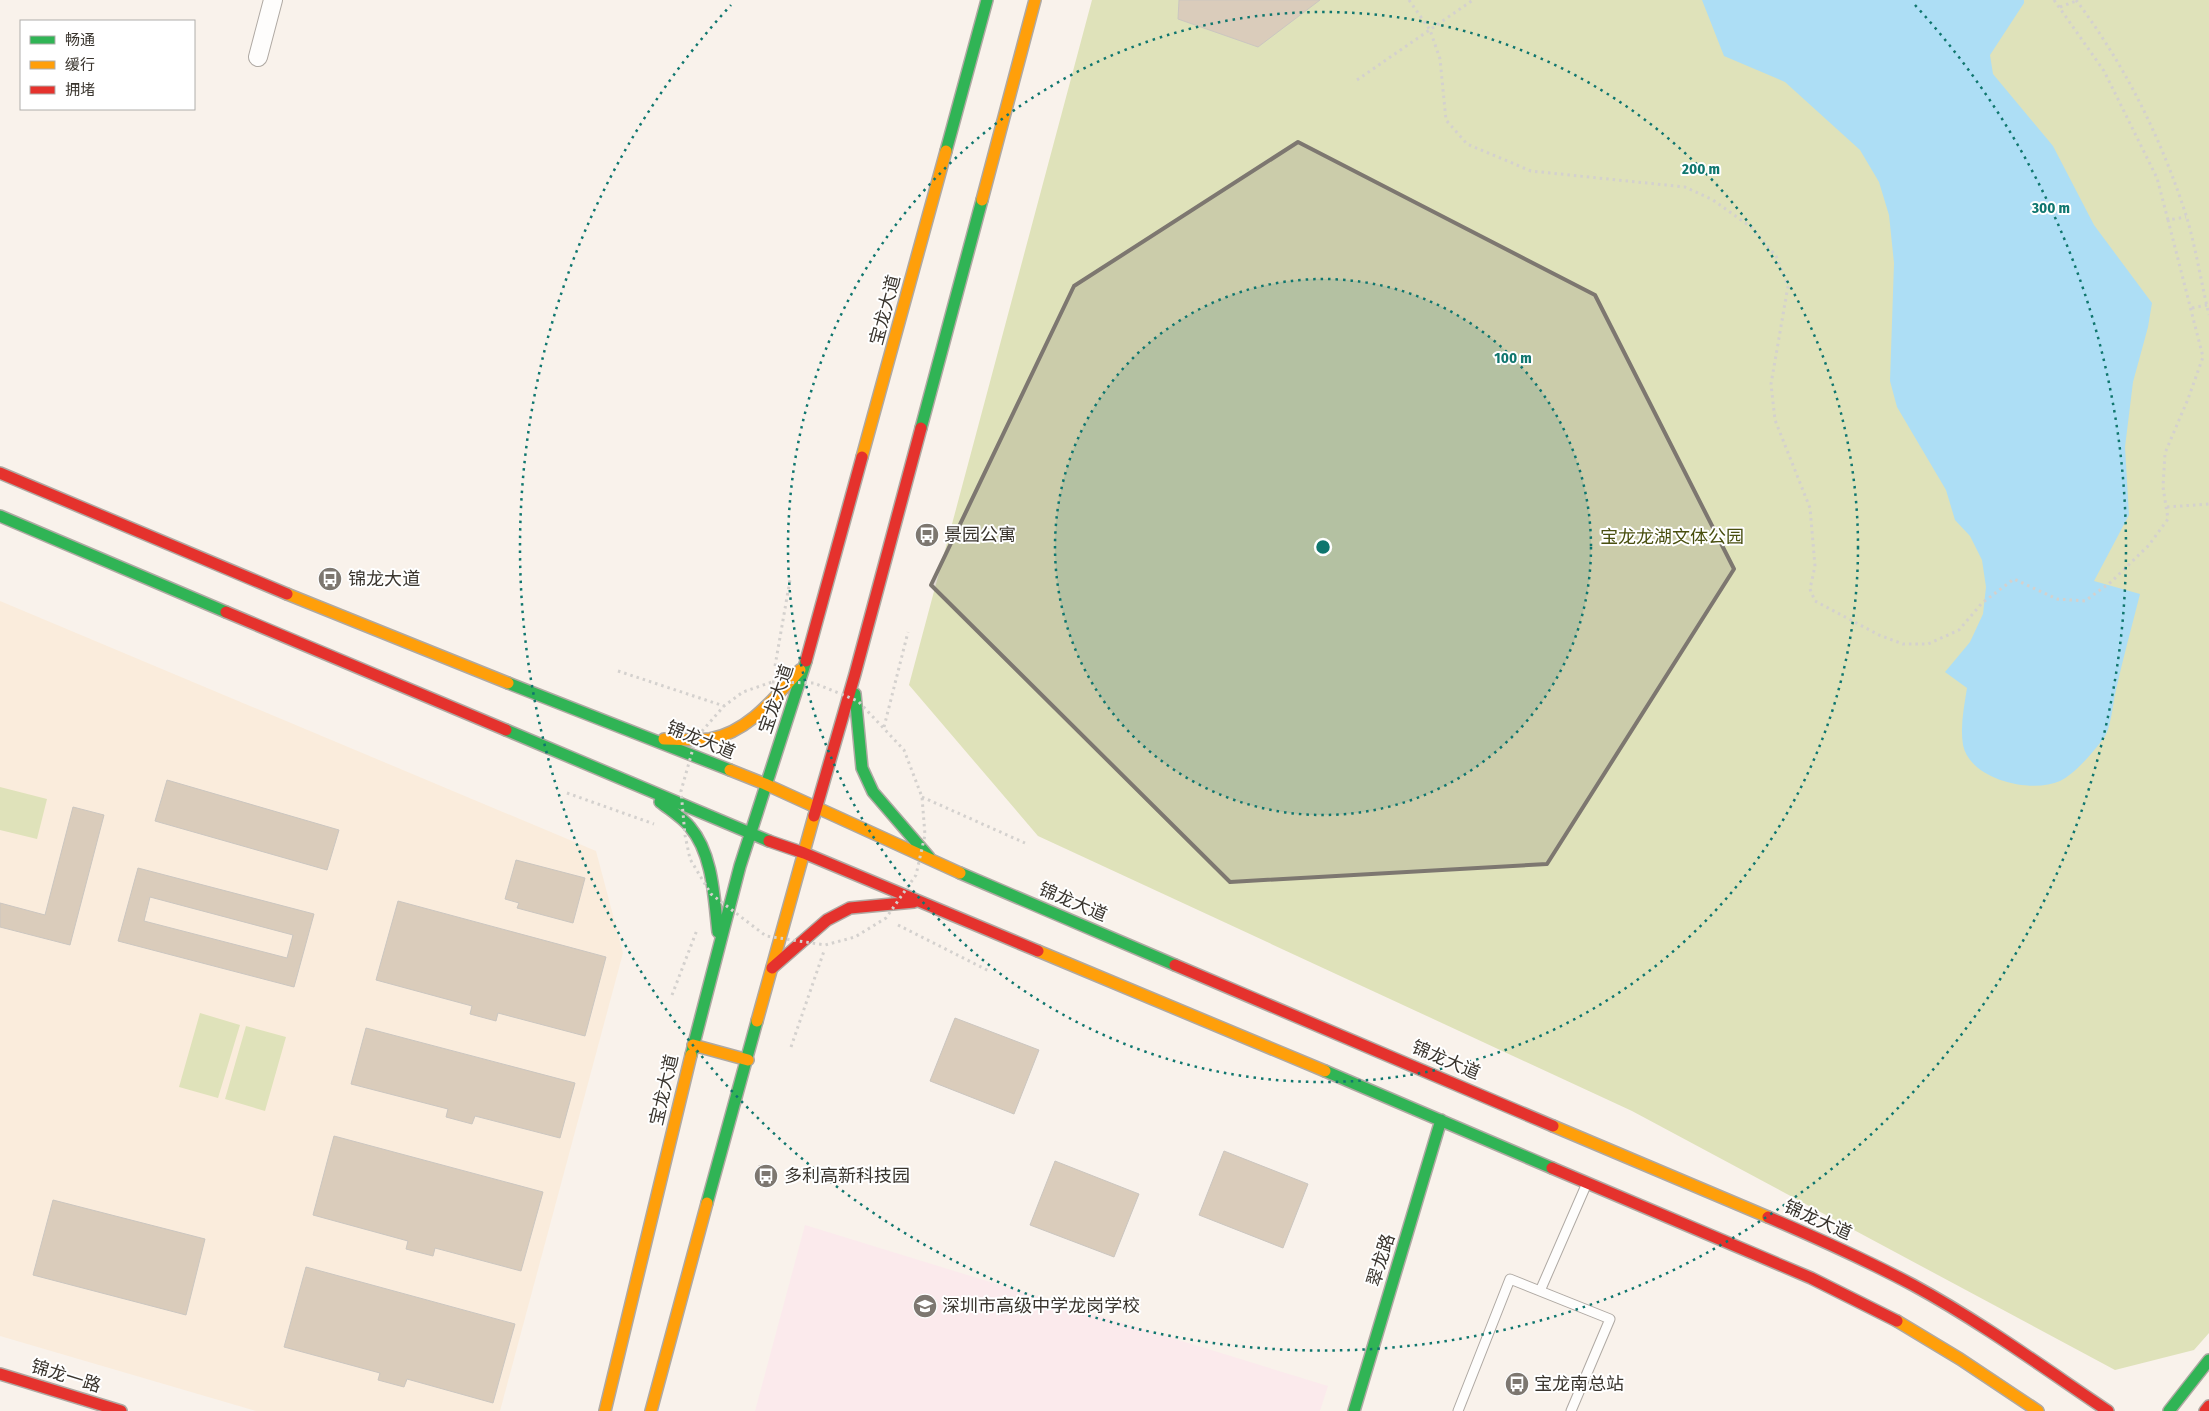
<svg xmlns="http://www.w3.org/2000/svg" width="2209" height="1411" font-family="'Fira Sans Condensed','Noto Sans SC',sans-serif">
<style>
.built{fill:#faecdc}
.education{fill:#fbeaec}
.green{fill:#dfe2ba}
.water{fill:#addef5}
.building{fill:#daccbb;stroke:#cbc6c0;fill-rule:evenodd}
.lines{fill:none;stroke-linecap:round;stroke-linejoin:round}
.lane-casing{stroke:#afa9a3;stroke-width:11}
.street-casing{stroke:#afa9a3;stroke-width:20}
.fast-casing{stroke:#afa9a3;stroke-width:14}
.slow-casing{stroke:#afa9a3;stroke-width:14}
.jam-casing{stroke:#afa9a3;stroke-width:14}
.path{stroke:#d4d1ce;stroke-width:3;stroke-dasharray:2.5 4;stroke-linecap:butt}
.lane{stroke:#fefdfc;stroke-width:9}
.street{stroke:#fefdfc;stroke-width:18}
.fast{stroke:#30b455;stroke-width:11}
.slow{stroke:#ff9f0a;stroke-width:11}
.jam{stroke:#e5322d;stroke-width:11}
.path-bridge{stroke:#d4d1ce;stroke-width:3;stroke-dasharray:2.5 4;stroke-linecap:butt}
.marked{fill:#7d7770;fill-opacity:0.2;stroke:#7d7770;stroke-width:4;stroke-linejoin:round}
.ring{fill:none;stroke:#0f766e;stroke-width:2.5;stroke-dasharray:2.5 5}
.labels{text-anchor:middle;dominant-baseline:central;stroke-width:4;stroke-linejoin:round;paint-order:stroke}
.street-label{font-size:18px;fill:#3a352e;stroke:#fff}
.poi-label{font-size:18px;fill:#3a352e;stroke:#fff;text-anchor:start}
.park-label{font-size:18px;fill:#494f10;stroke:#fff}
.centre{fill:#0f766e;stroke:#fff;stroke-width:2.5}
.ring-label{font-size:15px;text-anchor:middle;font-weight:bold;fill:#0f766e;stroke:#fff;stroke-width:4;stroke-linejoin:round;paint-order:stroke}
</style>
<rect width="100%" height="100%" fill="#f9f2eb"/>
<path class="built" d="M0,601L596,851L623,953L500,1411H256L0,1336Z"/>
<path class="education" d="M805,1225L1328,1386L1320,1411H755Z"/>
<path class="green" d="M1092,0H2209V1333L2194,1350L2115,1370L1632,1111L1038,836L909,685Z
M0,787L47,799L37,839L0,830Z
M200,1013L240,1025L218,1098L179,1087Z
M246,1026L286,1037L265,1111L225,1099Z"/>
<path class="water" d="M1702,0H2024V3L1990,55L1993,74L2053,146L2094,225L2152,303L2148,327L2133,382L2125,447L2129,515L2094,581L2140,594C2132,626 2123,658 2116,690C2113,702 2111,729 2104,738C2094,751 2075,774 2060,781C2032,794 1970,780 1963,745C1960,726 1964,707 1967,688L1945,672L1970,642L1983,614L1986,587L1982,560L1970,536L1955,520L1946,490L1897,407L1890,381L1894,263L1889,215L1879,182L1860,150L1785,82L1724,56Z"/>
<path class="building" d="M1179,0H1320L1258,47L1178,19Z
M167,780L339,830L327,870L155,821Z
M73,807L104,815L70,945L0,927V903L45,915Z
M516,860L585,878L573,923L517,908L519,903L505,899Z
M138,868L314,914L294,987L118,941ZM150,897L293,935L287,958L144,921Z
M398,901L606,957L585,1036L498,1013L496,1021L470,1014L472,1006L376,980Z
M955,1018L1039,1050L1014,1114L930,1081Z
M366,1028L575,1083L560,1138L475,1116L472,1124L446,1117L448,1109L351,1084Z
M334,1136L543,1192L521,1271L435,1248L433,1256L406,1249L408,1241L313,1215Z
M1224,1151L1308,1184L1283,1248L1199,1215Z
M1055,1161L1139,1194L1114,1257L1030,1225Z
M53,1200L205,1239L186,1315L33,1275Z
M306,1267L515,1324L493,1403L407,1379L404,1387L378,1380L380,1373L284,1347Z"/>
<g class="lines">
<g class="lane-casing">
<path id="lane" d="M1540,1291L1587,1183
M1458,1411L1510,1279L1610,1319L1571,1411"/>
</g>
<g class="street-casing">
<path id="street" d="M258,57L273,0"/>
</g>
<g class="fast-casing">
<path id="fast" d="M946,151L987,0
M921,428L982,200
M0,516L226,612
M508,683L730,770
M855,694L862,768L873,792L929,857
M506,730L769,841
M660,802C670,810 682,817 690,827C713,854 714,898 718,932
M960,873L1175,965
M691,1055L740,866L806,661
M1325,1071L1552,1168
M707,1203L757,1021
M1354,1411L1441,1120
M2169,1411L2209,1360"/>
</g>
<g class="slow-casing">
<path id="slow" d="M982,200L1035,0
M862,457L946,151
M287,594L508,683
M664,739C679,739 695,741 710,739C749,732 775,697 800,670
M730,770L765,784L960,873
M1038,951L1325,1071
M757,1021L814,816
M693,1045L748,1060
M1553,1126L1768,1217
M1897,1321L1960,1359L2038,1411
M605,1411L691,1055
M651,1411L707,1203"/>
</g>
<g class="jam-casing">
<path id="jam" d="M0,473L287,594
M226,612L506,730
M806,661L862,457
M814,816L855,674L921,428
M769,841L804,853L1038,951
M1175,965L1553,1126
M772,968L827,920L850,908L914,902
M1552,1168L1811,1278L1897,1321
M1768,1217C1817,1238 1866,1260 1913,1285C1981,1322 2044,1368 2108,1411
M0,1374L121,1411
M2205,1411L2209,1406"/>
</g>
<path class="path" d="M1409,0L1430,30L1440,59L1446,120L1467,144L1531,171L1685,187L1713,200L1751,227L1776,256L1788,286L1771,384L1775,420L1810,508L1815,566L1810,589L1815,601L1879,635L1903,644H1928L1959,630L1982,603L2014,579L2057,599L2085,601L2111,582L2149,545L2168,519L2163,487L2165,453L2188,399L2203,357L2168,220L2186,217
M2054,0L2104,71L2157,178L2168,220
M2076,0C2125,65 2161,138 2186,215C2196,248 2201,282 2209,315
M2060,7L2076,1
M1357,80L1473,0
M2192,308L2207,305
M2167,507L2209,504
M775,666L790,580
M618,671L724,706
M884,727L908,632
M567,793L654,824
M922,797L1025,843
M898,925L989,971
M672,995L697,930
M791,1047L824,951"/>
<use href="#lane" class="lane"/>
<use href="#street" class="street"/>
<use href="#fast" class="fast"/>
<use href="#slow" class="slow"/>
<use href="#jam" class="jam"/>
<path class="path-bridge" d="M772,682L814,683L858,701L904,750L922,797L925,835L916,875L886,918L855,937L825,945L766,936L711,894L690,859L685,835L681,791L696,738L724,706L743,692Z"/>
</g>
<path class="marked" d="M1298,142L1595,295L1734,569L1547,864L1230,882L931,585L1074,286Z"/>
<circle cx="1323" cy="547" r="268" fill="#0f766e" fill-opacity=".12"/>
<g class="ring">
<circle cx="1323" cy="547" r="268"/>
<circle cx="1323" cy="547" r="535"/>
<path d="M1915 5A803 803 0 1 1 731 5"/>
</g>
<defs>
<g id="bus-disc" transform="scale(1.25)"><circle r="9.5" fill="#7d7770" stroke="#fff"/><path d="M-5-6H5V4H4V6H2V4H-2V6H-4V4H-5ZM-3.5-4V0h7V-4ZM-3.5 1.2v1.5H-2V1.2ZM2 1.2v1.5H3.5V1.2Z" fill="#fff"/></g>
<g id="school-disc" transform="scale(1.25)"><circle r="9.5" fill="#7d7770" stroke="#fff"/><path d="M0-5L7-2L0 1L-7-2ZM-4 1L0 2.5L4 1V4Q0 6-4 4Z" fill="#fff"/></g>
</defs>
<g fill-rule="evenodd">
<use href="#bus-disc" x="927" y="535"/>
<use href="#bus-disc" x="330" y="579"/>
<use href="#bus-disc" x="766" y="1176"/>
<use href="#school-disc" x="925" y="1306"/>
<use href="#bus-disc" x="1517" y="1384"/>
</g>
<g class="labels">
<g class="street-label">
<text transform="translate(885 310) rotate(-75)">宝龙大道</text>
<text transform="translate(776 699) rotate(-71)">宝龙大道</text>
<text transform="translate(701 740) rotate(22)">锦龙大道</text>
<text transform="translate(1073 902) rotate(23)">锦龙大道</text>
<text transform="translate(1446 1060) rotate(23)">锦龙大道</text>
<text transform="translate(664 1090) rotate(-77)">宝龙大道</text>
<text transform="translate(1818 1220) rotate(24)">锦龙大道</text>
<text transform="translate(1381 1260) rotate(-73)">翠龙路</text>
<text transform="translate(66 1376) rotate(17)">锦龙一路</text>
</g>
<g class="poi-label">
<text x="944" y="535">景园公寓</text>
<text x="348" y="579">锦龙大道</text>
<text x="784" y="1176">多利高新科技园</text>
<text x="942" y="1306">深圳市高级中学龙岗学校</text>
<text x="1534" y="1384">宝龙南总站</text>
</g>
<g class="park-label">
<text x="1672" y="537">宝龙龙湖文体公园</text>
</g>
</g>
<circle cx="1323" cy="547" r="8" class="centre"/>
<g class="ring-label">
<text x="1701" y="174">200 m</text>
<text x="2051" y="213">300 m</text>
<text x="1513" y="363">100 m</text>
</g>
<rect x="20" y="20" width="175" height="90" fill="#ffffff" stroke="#b0aeab"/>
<rect x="30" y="36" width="25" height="8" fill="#30b455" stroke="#b0aeab"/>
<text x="65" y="45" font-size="15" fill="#3a352e">畅通</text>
<rect x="30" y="61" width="25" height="8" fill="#ff9f0a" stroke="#b0aeab"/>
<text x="65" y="70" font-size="15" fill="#3a352e">缓行</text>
<rect x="30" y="86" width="25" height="8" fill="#e5322d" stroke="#b0aeab"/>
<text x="65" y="95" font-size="15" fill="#3a352e">拥堵</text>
</svg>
